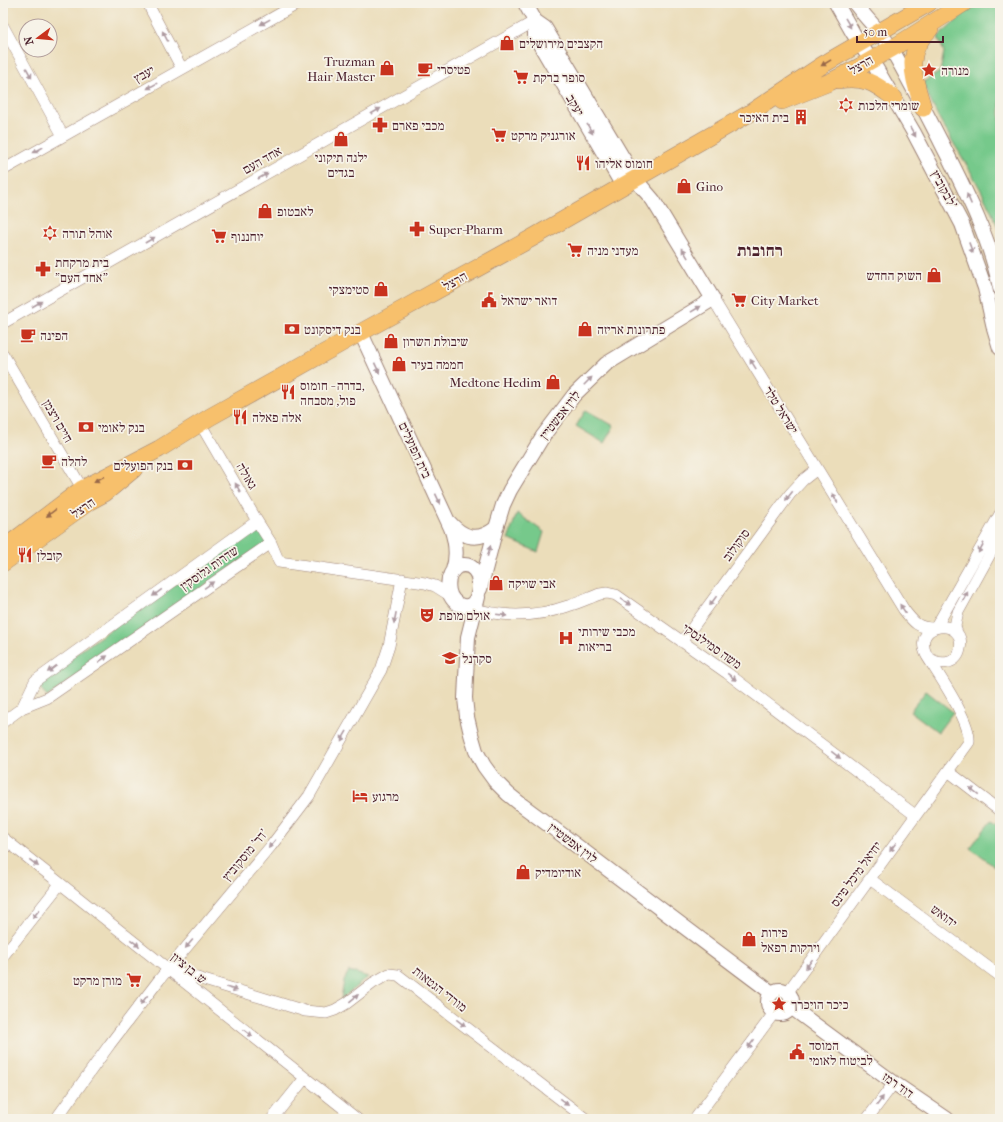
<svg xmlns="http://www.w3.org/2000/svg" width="1003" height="1122" font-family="'IM FELL French Canon','Frank Ruhl Libre',serif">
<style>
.green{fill:#76c98b;stroke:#60745b}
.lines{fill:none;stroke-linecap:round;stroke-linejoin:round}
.minor-casing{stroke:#9a7e72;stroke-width:12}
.tertiary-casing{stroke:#9a7e72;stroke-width:16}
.primary-casing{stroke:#9a7e72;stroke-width:18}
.minor{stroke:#fff;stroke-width:11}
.tertiary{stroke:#fff;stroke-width:14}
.primary{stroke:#f7c06c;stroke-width:17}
.oneway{fill:#ae9aa0}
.oneway2{fill:#986748}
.labels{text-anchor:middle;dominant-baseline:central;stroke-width:3.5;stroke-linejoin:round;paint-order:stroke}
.poi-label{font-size:13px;fill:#4a1f2b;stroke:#f7f3e8;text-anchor:start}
.street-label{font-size:13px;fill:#4a1f2b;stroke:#f7f3e8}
.district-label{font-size:17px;font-weight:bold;fill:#4a1f2b;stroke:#f7f3e8}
</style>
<rect width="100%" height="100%" fill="#f7f3e8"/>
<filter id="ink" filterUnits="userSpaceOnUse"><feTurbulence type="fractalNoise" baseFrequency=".025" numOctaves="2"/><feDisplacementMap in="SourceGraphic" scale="8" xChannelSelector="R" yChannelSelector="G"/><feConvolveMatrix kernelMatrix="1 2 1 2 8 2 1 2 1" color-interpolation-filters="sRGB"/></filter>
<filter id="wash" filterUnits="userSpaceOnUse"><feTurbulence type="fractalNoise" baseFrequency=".012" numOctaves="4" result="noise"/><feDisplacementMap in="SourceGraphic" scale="16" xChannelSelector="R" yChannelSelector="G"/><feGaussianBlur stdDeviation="0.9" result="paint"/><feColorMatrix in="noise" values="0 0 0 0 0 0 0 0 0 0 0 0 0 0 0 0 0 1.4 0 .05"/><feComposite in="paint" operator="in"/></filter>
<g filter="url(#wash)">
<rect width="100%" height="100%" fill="#ebddba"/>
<path class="green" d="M980,3H1000V232C992,212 983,193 972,174C955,144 934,115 923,82L940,72L944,52L938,37L964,14Z
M586,410L614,426L604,443L576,426Z
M517,513L544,532L538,552L508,539Z
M259,525L269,541L47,697L36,682Z
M926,691L953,712L938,732L910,711Z
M991,821L1000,827V871L970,848Z
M349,971L368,977L341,999L344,980Z"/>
</g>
<g filter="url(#ink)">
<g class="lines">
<g class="minor-casing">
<path id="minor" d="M149,3L151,10L182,69
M3,26L63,136
M3,170L299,3
M713,299L904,610C914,623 918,628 934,628
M3,323L535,21
M3,354L86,495
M200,423L257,521L271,543L279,562L425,583L435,586L451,596
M468,607C502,618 534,618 568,606C579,603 589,598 600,594L607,593L616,595L727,673L915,815
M936,627L1000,514
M957,633L955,626L958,612L1000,536
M682,642L790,494L803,480L817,469
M22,708L35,681L257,521
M3,722L22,708L47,698L271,543
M948,771L1000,811
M3,838L357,1119
M870,879L1000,976
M3,956L60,884
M168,969L305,1011L326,1013L335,1010L347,1003L373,983L389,974L398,975L586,1119
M787,993L969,742C971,721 938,674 927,656C909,621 967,616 960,649C957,666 937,666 927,656
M56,1119L110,1044L159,980L271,846L309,796L381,670L389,646L402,579
M272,1119L305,1078
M695,1119L774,1013
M867,1119L894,1083"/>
</g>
<g class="tertiary-casing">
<path id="tertiary" d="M836,3L853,33L876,68L914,133L962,224L985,288L994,328L1000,348
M855,3C866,19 881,32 891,48C909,79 925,111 941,142C964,188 990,237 1000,288
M535,21V36L623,186
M361,333L451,528C456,542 458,555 453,570
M449,522C464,539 478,542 496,528
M458,566C489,557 483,619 458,604C445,596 445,574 458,566Z
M480,589L496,528L503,505L510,490L543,436L574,395L606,364L713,299L653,200L635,179L627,165L545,28L535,21L525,3
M478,597L468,637L465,698L467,717L471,734L476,751L484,766L495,781L508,794L523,806L561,834L772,993
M768 1002a12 12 0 1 1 24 0a12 12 0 1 1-24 0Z
M791,1007L894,1083L947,1119"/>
</g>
<g class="primary-casing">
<path id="primary" d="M838,80C864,76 875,83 894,98
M782,101L830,82L861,66L896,46L964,3
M923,108C914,77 903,54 930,29
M3,549L82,489L159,449L210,417L347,340L532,238L750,113L824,64L929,3
M3,563L90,501L105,493L134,469"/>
</g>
<use href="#minor" class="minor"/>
<use href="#tertiary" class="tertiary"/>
<use href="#primary" class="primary"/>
</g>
<defs><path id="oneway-solid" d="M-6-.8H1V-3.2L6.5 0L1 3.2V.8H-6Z"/></defs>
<g class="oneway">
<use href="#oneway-solid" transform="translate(265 22) rotate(151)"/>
<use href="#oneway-solid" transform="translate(848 23) rotate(60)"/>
<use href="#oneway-solid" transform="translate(165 36) rotate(-118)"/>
<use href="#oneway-solid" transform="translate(29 73) rotate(61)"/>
<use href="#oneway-solid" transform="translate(152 86) rotate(151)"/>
<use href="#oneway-solid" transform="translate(376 111) rotate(-30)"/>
<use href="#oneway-solid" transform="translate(590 129) rotate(60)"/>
<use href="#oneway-solid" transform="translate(913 132) rotate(60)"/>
<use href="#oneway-solid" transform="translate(38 150) rotate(151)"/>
<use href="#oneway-solid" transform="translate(263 176) rotate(-30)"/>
<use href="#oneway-solid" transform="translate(969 199) rotate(-113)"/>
<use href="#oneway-solid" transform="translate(150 240) rotate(-30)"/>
<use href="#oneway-solid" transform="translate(971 248) rotate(69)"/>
<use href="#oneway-solid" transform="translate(685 253) rotate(-121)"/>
<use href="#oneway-solid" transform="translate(37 304) rotate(-30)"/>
<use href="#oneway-solid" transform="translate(696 309) rotate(-31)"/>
<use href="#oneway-solid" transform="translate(753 364) rotate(-122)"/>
<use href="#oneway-solid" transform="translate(377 368) rotate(65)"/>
<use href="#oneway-solid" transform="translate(588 381) rotate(-45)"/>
<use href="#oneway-solid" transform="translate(238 488) rotate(-120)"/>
<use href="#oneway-solid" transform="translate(789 496) rotate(128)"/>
<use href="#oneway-solid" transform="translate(835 498) rotate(-122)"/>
<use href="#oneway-solid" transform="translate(438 499) rotate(65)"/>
<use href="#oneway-solid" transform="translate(981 548) rotate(119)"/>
<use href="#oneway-solid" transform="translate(489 551) rotate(-74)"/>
<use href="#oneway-solid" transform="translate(209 585) rotate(-35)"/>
<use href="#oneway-solid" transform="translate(157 593) rotate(144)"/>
<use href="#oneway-solid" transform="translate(965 597) rotate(-61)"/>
<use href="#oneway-solid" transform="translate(713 601) rotate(126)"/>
<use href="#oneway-solid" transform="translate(626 602) rotate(35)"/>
<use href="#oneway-solid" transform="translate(903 609) rotate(-124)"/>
<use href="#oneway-solid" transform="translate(502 615) rotate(7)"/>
<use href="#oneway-solid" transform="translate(395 618) rotate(101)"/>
<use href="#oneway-solid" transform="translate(103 659) rotate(-35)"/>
<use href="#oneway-solid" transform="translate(52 669) rotate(144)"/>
<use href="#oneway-solid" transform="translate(732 677) rotate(37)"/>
<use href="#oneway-solid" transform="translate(344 736) rotate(120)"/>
<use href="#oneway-solid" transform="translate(836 755) rotate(37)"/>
<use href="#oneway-solid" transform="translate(974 791) rotate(-143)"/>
<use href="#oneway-solid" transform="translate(272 844) rotate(129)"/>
<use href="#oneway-solid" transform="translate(893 847) rotate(125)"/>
<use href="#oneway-solid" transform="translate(34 863) rotate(38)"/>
<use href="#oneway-solid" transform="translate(36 914) rotate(129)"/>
<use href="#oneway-solid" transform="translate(135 943) rotate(38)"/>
<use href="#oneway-solid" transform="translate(189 944) rotate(130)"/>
<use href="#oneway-solid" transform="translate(809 964) rotate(126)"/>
<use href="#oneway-solid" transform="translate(232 989) rotate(17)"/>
<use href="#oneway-solid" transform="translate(354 998) rotate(-39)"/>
<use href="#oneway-solid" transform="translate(144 1000) rotate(128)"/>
<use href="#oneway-solid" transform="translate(461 1023) rotate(38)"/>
<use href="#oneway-solid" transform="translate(248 1033) rotate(38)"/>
<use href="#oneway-solid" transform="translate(751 1044) rotate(126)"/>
<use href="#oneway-solid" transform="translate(880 1101) rotate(-54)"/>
<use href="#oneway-solid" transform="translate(564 1102) rotate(38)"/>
</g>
<g class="oneway2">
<use href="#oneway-solid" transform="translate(826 63) rotate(149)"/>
<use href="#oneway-solid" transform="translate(99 479) rotate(152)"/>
<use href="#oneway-solid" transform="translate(51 513) rotate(143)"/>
</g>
</g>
<defs>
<g id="shop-bare" transform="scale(1.2)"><path d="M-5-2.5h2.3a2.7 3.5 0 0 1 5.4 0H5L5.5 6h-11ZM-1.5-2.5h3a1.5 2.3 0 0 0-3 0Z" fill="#c8321e" stroke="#f7f3e8" stroke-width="2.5" paint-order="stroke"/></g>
<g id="cafe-bare" transform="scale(1.2)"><path d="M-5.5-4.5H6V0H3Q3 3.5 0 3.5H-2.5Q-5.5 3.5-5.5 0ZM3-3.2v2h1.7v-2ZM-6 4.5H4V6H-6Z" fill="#c8321e" stroke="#f7f3e8" stroke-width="2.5" paint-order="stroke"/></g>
<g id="sight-bare" transform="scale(1.2)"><path d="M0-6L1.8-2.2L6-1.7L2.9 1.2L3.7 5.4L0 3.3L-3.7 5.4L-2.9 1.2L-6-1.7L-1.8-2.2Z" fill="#c8321e" stroke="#f7f3e8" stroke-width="2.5" paint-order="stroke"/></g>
<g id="supermarket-bare" transform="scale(1.2)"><path d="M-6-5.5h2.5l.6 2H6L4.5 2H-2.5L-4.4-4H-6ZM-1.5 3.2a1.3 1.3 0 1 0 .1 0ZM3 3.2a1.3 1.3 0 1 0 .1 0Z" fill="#c8321e" stroke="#f7f3e8" stroke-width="2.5" paint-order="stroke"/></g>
<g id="synagogue-bare" transform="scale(1.2)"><path d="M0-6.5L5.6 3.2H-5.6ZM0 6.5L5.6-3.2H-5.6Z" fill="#c8321e" stroke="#f7f3e8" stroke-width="2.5" paint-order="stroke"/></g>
<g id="building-bare" transform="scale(1.2)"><path d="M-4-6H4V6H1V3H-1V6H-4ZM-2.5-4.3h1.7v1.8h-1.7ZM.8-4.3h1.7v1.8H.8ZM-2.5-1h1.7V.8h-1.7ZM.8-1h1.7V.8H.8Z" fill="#c8321e" stroke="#f7f3e8" stroke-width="2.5" paint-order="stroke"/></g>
<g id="pharmacy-bare" transform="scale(1.2)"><path d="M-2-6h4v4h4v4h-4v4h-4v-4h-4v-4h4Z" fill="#c8321e" stroke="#f7f3e8" stroke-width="2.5" paint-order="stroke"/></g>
<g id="restaurant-bare" transform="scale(1.2)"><path d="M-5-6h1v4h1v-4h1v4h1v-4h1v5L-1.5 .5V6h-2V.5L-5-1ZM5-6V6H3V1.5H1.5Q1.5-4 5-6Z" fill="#c8321e" stroke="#f7f3e8" stroke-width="2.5" paint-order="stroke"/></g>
<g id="civic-bare" transform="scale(1.2)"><path d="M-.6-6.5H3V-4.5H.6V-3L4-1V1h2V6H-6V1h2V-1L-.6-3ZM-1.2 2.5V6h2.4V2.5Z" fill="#c8321e" stroke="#f7f3e8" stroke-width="2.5" paint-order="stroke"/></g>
<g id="bank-bare" transform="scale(1.2)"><path d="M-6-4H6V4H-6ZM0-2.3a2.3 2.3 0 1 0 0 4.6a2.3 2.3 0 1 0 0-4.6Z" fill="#c8321e" stroke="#f7f3e8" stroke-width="2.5" paint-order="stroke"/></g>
<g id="theatre-bare" transform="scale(1.2)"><path d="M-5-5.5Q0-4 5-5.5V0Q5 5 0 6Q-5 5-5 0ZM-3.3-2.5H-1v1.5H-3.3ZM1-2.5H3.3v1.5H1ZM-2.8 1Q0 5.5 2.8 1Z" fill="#c8321e" stroke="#f7f3e8" stroke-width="2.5" paint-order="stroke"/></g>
<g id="hospital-bare" transform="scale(1.2)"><path d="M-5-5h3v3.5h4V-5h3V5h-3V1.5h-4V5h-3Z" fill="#c8321e" stroke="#f7f3e8" stroke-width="2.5" paint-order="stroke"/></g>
<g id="school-bare" transform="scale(1.2)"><path d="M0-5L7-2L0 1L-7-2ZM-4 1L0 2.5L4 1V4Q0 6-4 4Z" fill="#c8321e" stroke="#f7f3e8" stroke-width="2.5" paint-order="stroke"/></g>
<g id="hotel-bare" transform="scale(1.2)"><path d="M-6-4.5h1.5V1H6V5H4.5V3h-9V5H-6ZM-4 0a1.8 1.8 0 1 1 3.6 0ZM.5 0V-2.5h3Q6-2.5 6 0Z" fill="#c8321e" stroke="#f7f3e8" stroke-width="2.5" paint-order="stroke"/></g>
</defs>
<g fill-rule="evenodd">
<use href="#shop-bare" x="507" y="43"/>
<use href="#shop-bare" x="387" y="68"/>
<use href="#cafe-bare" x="425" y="69"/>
<use href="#sight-bare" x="929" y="70"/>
<use href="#supermarket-bare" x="521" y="77"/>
<use href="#synagogue-bare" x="846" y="105"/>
<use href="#building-bare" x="801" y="117"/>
<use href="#pharmacy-bare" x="380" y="125"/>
<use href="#supermarket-bare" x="499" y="135"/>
<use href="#shop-bare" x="341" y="139"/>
<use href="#restaurant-bare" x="583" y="163"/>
<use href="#shop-bare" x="684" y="186"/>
<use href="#shop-bare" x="265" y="211"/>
<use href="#pharmacy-bare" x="417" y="229"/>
<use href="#synagogue-bare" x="50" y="233"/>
<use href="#supermarket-bare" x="219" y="236"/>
<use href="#supermarket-bare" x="575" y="250"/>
<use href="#pharmacy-bare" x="43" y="269"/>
<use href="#shop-bare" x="934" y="275"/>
<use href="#shop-bare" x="381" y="289"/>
<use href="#civic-bare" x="489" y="300"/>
<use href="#supermarket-bare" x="739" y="300"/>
<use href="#bank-bare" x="292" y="329"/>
<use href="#shop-bare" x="585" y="329"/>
<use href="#cafe-bare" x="28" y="335"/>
<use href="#shop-bare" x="391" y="341"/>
<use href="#shop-bare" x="399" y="364"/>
<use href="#shop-bare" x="553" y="382"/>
<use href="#restaurant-bare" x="288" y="392"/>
<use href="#restaurant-bare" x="240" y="417"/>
<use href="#bank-bare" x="86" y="427"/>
<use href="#cafe-bare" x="49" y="461"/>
<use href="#bank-bare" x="185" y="465"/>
<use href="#restaurant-bare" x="25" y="555"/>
<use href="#shop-bare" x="496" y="583"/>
<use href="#theatre-bare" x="427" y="615"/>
<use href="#hospital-bare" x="566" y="638"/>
<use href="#school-bare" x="450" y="658"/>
<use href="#hotel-bare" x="360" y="796"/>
<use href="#shop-bare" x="523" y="872"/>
<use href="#shop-bare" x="749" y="939"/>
<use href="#supermarket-bare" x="134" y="980"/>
<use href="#sight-bare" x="779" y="1004"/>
<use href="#civic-bare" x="797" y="1052"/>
</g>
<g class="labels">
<g class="poi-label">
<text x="519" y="43">הקצבים מירושלים</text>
<text x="375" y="61" text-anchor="end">Truzman<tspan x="375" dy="15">Hair Master</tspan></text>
<text x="437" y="69">פטיסרי</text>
<text x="941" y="70">מנורה</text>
<text x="533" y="77">סופר ברקת</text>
<text x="858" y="105">שומרי הלכות</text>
<text x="789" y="117" text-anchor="end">בית האיכר</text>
<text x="392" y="125">מכבי פארם</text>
<text x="511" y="135">אורגניק מרקט</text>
<text x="341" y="157" text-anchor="middle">ילנה תיקוני<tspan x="341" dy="15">בגדים</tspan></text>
<text x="595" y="163">חומוס אליהו</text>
<text x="696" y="186">Gino</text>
<text x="277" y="211">לאבטופ</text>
<text x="429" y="229">Super-Pharm</text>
<text x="62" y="233">אוהל תורה</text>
<text x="231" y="236">יוחננוף</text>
<text x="587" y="250">מעדני מניה</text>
<text x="55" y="262">בית מרקחת<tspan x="55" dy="15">"אחד העם"</tspan></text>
<text x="922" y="275" text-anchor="end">השוק החדש</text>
<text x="369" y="289" text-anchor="end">סטימצקי</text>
<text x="501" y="300">דואר ישראל</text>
<text x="751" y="300">City Market</text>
<text x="304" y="329">בנק דיסקונט</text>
<text x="597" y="329">פתרונות אריזה</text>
<text x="40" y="335">הפינה</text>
<text x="403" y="341">שיבולת השרון</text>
<text x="411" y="364">חממה בעיר</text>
<text x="541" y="382" text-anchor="end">Medtone Hedim</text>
<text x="300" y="385">בדרה - חומוס,<tspan x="300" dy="15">פול, מסבחה</tspan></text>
<text x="252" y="417">אלה פאלה</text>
<text x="98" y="427">בנק לאומי</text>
<text x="61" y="461">להלה</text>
<text x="173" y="465" text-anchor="end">בנק הפועלים</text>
<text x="37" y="555">קזבלן</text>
<text x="508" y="583">אבי שויקה</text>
<text x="439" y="615">אולם מופת</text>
<text x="578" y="631">מכבי שירותי<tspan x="578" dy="15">בריאות</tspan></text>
<text x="462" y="658">סקרנל</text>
<text x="372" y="796">מרגוע</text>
<text x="535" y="872">אודיומדיק</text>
<text x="761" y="932">פירות<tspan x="761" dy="15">וירקות רפאל</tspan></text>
<text x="122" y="980" text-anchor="end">מורן מרקט</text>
<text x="791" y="1004">כיכר הויכרך</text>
<text x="809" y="1045">המוסד<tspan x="809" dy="15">לביטוח לאומי</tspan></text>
</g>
<g class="street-label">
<text transform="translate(861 65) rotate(-30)">הרצל</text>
<text transform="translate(144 74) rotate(-29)">יעבץ</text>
<text transform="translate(575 105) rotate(60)">יעקב</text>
<text transform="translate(262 160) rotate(-30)">אחד העם</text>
<text transform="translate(944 189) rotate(62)">לבקוביץ'</text>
<text transform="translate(455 281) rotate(-29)">הרצל</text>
<text transform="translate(781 410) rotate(58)">ישראל טלר</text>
<text transform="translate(560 415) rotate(-52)">לוין אפשטיין</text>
<text transform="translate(58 421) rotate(60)">חיים ויצמן</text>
<text transform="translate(415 450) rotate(65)">בית הפועלים</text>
<text transform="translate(247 476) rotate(60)">גאולה</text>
<text transform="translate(83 508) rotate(-35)">הרצל</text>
<text transform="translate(736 545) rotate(-54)">סוקולוב</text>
<text transform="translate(209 568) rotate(-35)">שדרות גלוסקין</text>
<text transform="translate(712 646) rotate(35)">משה סמילנסקי</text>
<text transform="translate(573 843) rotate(37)">לוין אפשטיין</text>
<text transform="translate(245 855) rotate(-50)">דר' מוסקוביץ'</text>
<text transform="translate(856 874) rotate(-54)">יחיאל מיכל פינס</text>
<text transform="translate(944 916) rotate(37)">יהואש</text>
<text transform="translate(189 968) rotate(39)">ש. בן ציון</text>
<text transform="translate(440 989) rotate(38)">מורדי הגטאות</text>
<text transform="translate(898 1085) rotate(35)">דוד רמז</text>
</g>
<g class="district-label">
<text x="760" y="250">רחובות</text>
</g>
</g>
<rect width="1003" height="1122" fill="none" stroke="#f7f3e8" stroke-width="16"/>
<g transform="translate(38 38) rotate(254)"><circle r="19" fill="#f7f3e8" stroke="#b29e9c"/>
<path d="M0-3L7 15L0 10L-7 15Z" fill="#c8321e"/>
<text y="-6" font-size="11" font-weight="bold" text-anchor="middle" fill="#4a1f2b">N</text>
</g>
<path d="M857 36v6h86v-6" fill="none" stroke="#4a1f2b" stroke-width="2"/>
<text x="863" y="36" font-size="12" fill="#4a1f2b" stroke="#f7f3e8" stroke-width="3" paint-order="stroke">50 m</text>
</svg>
